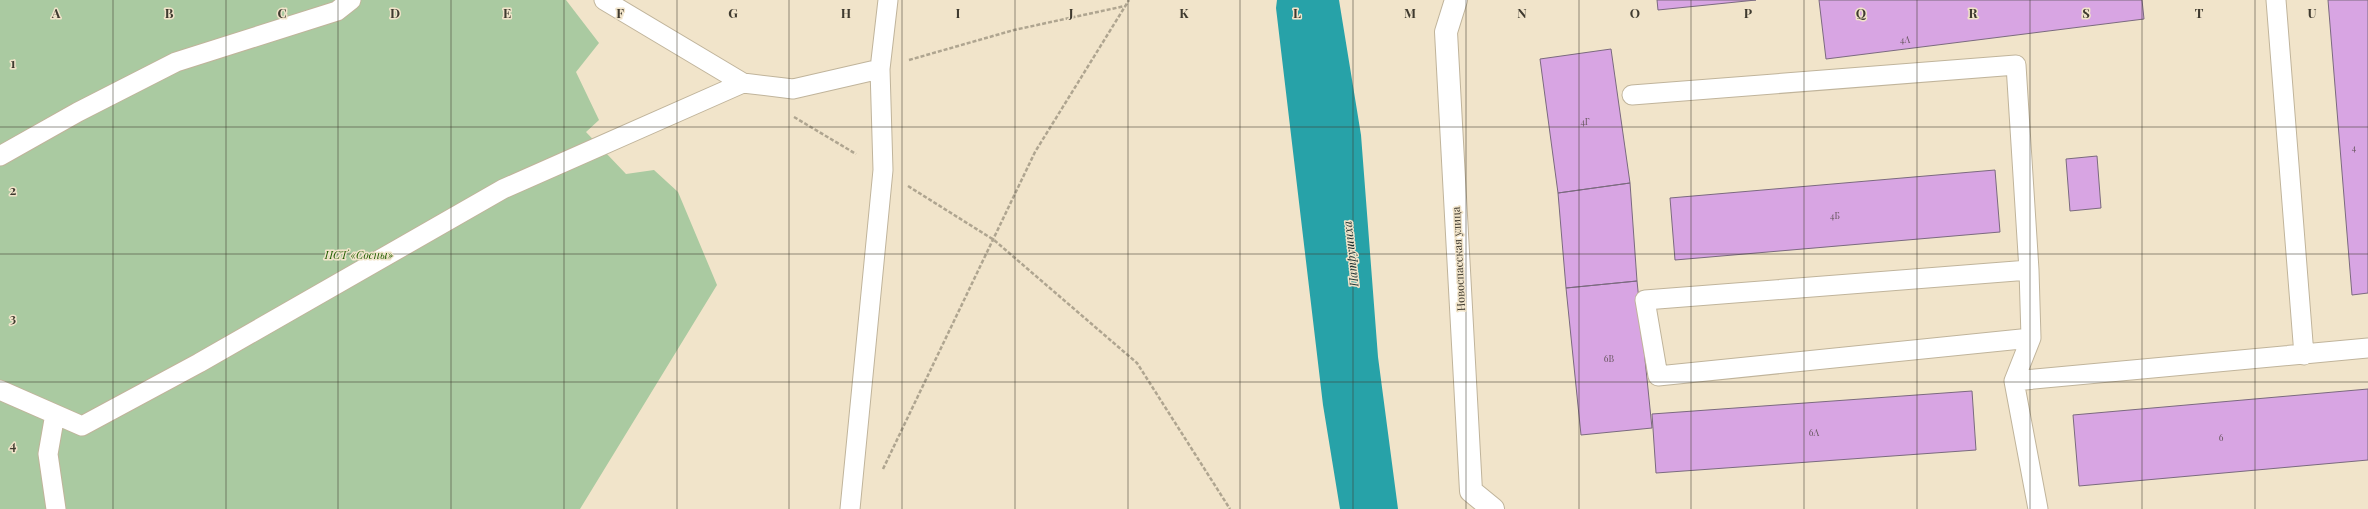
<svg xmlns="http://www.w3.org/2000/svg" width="2368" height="509" font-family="'Playfair Display',serif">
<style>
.green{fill:#aacaa1}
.water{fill:#27a2a8}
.building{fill:#d8a5e3;stroke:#7b6a7f}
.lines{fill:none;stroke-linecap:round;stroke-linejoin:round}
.service-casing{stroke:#c0b49b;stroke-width:21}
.minor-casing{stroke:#c0b49b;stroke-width:24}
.path{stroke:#afa590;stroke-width:2.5;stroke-dasharray:4 2;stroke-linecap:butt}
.service{stroke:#fff;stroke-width:19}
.minor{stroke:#fff;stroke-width:22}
.grid{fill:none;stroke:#3f3a2f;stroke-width:1;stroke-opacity:0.55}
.labels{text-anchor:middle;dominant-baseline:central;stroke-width:3;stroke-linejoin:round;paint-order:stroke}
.number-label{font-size:9px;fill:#65555c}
.park-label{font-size:11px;font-style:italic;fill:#215e01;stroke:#f1e4ca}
.street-label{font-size:11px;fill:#3f3a2f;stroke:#f1e4ca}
.water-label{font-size:12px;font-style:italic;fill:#1a2e2f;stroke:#f1e4ca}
.grid-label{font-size:13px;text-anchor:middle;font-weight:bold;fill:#3f3a2f;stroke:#f1e4ca;stroke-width:3;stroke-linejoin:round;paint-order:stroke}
</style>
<rect width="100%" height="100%" fill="#f1e4ca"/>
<path class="green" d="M0,0H566L599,43L576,72L599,120L586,132L626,174L654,170L678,192L717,285L580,509H0Z"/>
<path class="water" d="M1277,0H1339L1361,135L1378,357L1398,509H1340L1323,405L1276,8Z"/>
<path class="building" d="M1657,0H1756L1658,10Z
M1819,0H2142L2144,19L1826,59Z
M2328,0H2368V293L2352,295Z
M1611,49L1630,183L1558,193L1540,59Z
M2097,156L2101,208L2070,211L2066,159Z
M1995,170L2000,232L1675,260L1670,198Z
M1630,183L1637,281L1566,288L1558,193Z
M1637,281L1652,428L1581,435L1566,288Z
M2368,389V460L2079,486L2073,415Z
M1972,391L1976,450L1656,473L1652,414Z"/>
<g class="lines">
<g class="service-casing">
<path id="service" d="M604,0L743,83
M2276,0L2304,355
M1632,95L2016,65L2029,270L2031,338L2014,381
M0,156L78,112L176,62L337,11L351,0
M2029,270L1645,300L1658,376L2031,338
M0,390L82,426L199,363L503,189L743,83L793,89L880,69
M55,414L48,454L56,509
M850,509L883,170L880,69L888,0
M2038,509L2014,381L2368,348"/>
</g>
<g class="minor-casing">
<path id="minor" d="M1456,0L1446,32L1471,491L1493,509"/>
</g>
<path class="path" d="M909,60L1014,30L1125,6
M794,117L856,154
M908,186L994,240L1137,363L1230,509
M883,469L1035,152L1129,0"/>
<use href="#service" class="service"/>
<use href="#minor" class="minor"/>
</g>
<path class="grid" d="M113,0V509M226,0V509M338,0V509M451,0V509M564,0V509M677,0V509M789,0V509M902,0V509M1015,0V509M1128,0V509M1240,0V509M1353,0V509M1466,0V509M1579,0V509M1691,0V509M1804,0V509M1917,0V509M2030,0V509M2142,0V509M2255,0V509M0,127H2368M0,254H2368M0,382H2368"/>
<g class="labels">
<g class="number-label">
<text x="1905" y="39">4А</text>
<text x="1585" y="121">4Г</text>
<text x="2354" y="147">4</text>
<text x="1835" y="215">4Б</text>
<text x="1609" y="358">6В</text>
<text x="1814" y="432">6А</text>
<text x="2221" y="437">6</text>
</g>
<g class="park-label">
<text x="359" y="254">НСТ «Сосны»</text>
</g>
<g class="street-label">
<text transform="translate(1458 259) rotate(-93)">Новоспасская улица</text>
</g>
<g class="water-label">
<text transform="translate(1350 254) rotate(-96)">Патрушиха</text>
</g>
</g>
<g class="grid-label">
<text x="56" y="18">A</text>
<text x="169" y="18">B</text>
<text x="282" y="18">C</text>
<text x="395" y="18">D</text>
<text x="507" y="18">E</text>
<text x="620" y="18">F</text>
<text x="733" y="18">G</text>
<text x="846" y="18">H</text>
<text x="958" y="18">I</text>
<text x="1071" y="18">J</text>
<text x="1184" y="18">K</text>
<text x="1297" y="18">L</text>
<text x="1410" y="18">M</text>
<text x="1522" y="18">N</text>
<text x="1635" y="18">O</text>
<text x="1748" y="18">P</text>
<text x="1861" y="18">Q</text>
<text x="1973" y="18">R</text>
<text x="2086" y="18">S</text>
<text x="2199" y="18">T</text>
<text x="2312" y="18">U</text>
<text x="13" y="68">1</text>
<text x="13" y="195">2</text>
<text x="13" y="323">3</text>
<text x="13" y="450">4</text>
</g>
</svg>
